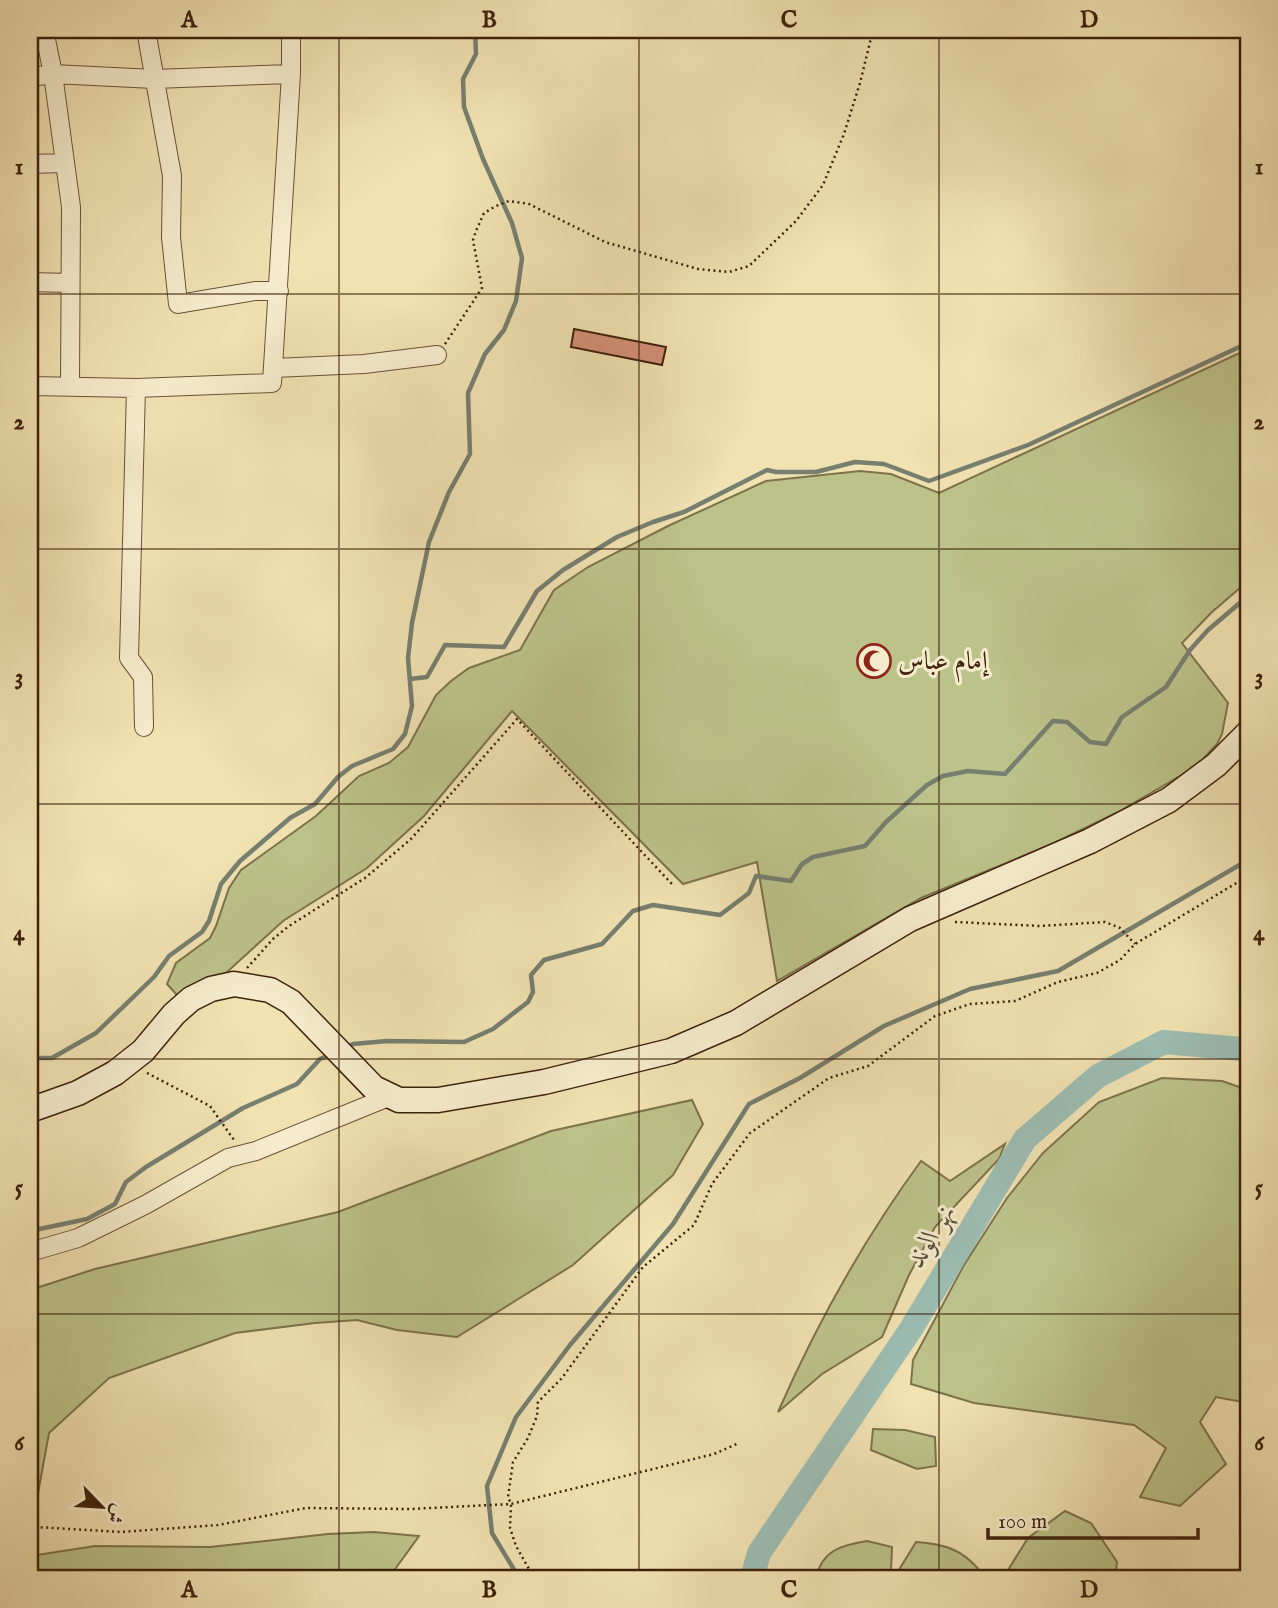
<svg xmlns="http://www.w3.org/2000/svg" width="1278" height="1608" font-family="'IM FELL English',Amiri,serif">
<style>
.green{fill:#bcc38a;stroke:#7d724b;stroke-width:2}
.lines{fill:none;stroke-linecap:round;stroke-linejoin:round}
.stream{stroke:#767f70;stroke-width:4.5}
.river{stroke:#9cbdb3;stroke-width:24}
.building{fill:#d38f76;stroke:#3e220c;stroke-width:2}
.street-casing{stroke:#6b5236;stroke-width:20}
.secondary-casing{stroke:#3e220c;stroke-width:27}
.path{stroke:#3e220c;stroke-width:2.5;stroke-dasharray:2 3.5;stroke-linecap:butt}
.street{stroke:#f6eccd;stroke-width:18}
.secondary{stroke:#f6eccd;stroke-width:24}
.grid{fill:none;stroke:#3e220c;stroke-width:2;stroke-opacity:0.55}
.labels{text-anchor:middle;dominant-baseline:central;stroke-width:6;stroke-linejoin:round;paint-order:stroke}
.poi-label{font-size:26px;fill:#3e220c;stroke:#f6eccd;text-anchor:start}
.water-label{font-size:28px;font-style:italic;fill:#5a503e;stroke:#f6eccd}
.neatline{fill:none;stroke:#3e220c;stroke-width:2.5}
.grid-label{font-size:23px;text-anchor:middle;font-weight:bold;fill:#3e220c}
</style>
<rect width="100%" height="100%" fill="#f1e2b2"/>
<filter id="stains"><feTurbulence type="fractalNoise" baseFrequency=".00286" numOctaves="4"/><feColorMatrix values="0 0 0 0 .2 0 0 0 0 .09 0 0 0 0 .02 0 0 0 .5 -.17"/></filter>
<radialGradient id="worn" r=".72"><stop offset=".6" stop-color="#630" stop-opacity="0"/><stop offset="1" stop-color="#630" stop-opacity=".3"/></radialGradient>
<path class="green" d="M1248,349V581L1212,612L1182,643L1228,703L1222,734L1217,744L1202,760L1180,776L1118,812L1052,844L921,898L777,981L757,862L683,884L512,711L424,816L367,868L283,921L226,973L177,995L167,984L176,963L210,938L216,926L229,888L241,870L316,816L359,776L389,763L408,747L436,695L451,681L469,668L520,650L554,590L588,567L668,526L766,481L860,471L891,474L939,493Z
M1162,1078L1222,1081L1248,1090V1403L1216,1397L1200,1422L1226,1464L1180,1506L1140,1497L1166,1448L1134,1425L974,1403L911,1384L913,1360L964,1265L1007,1198L1043,1153L1099,1102Z
M692,1100L703,1124L673,1175L573,1265L457,1337L397,1330L357,1320L315,1323L235,1333L109,1378L49,1433L35,1510L30,1511V1290L95,1269L338,1212L551,1131Z
M1005,1144L999,1159L935,1227L909,1275L882,1337L822,1374L778,1412C817,1323 864,1239 921,1161L950,1181Z
M873,1429L905,1430L935,1437L936,1466L917,1469L871,1450Z
M1065,1511L1091,1523L1117,1562L1115,1578H1003L1028,1538Z
M374,1532L419,1536L393,1572L378,1578H30V1556L95,1546L210,1547L328,1534Z
M867,1541L892,1547L891,1571L884,1578H816C822,1550 842,1545 867,1541Z
M916,1542C944,1544 962,1549 980,1571L977,1578H894Z"/>
<g class="lines">
<path class="stream" d="M410,679L427,677L445,645L504,647L537,591L563,570L617,537L653,522L684,512L767,470L776,472H816L855,462L884,464L929,481L1028,445L1248,343
M347,1047L353,1044L387,1041L464,1042L493,1029L528,1002L533,992L531,975L544,960L602,944L633,911L653,905L720,915L749,893L756,876L791,881L802,864L813,857L865,846L886,822L927,785L943,776L968,771L1005,774L1053,721L1067,722L1090,742L1106,744L1122,717L1166,687L1190,650L1208,630L1248,596
M30,1058H52L96,1033L154,977L169,956L202,932L209,921L221,884L240,861L290,818L315,804L338,777L352,766L393,749L405,734L412,706L408,658L412,623L429,542L449,492L470,454L468,393L485,354L504,330L516,301L522,258L512,223L483,159L464,107L463,79L476,54L475,30
M30,1231L87,1219L115,1204L126,1182L146,1167L243,1108L297,1084L320,1059L329,1055
M519,1578L492,1533L487,1486L516,1417L570,1345L673,1224L749,1104L800,1078L884,1026L970,989L1058,971L1248,860"/>
<path class="river" d="M752,1578L759,1553L911,1329L1025,1139L1098,1076L1164,1042L1241,1049L1248,1053"/>
</g>
<path class="building" d="M574,329L666,347L662,365L571,347Z"/>
<g class="lines">
<g class="street-casing">
<path id="street" d="M44,30L53,74L71,207L70,386
M146,30L172,176L171,237L178,304L255,291H279
M30,77L53,74L154,79L291,74
M30,164L64,163
M30,282L70,283
M274,368L364,364L437,355
M30,386L136,388L272,383L291,74V30
M136,388L129,658L143,677L144,727
M30,1252L78,1238L145,1205L228,1158L256,1151L391,1096"/>
</g>
<g class="secondary-casing">
<path id="secondary" d="M30,1110L78,1093L115,1073L143,1051L174,1014L191,999L211,989L234,984L270,990L291,1002L374,1088L399,1100H438L544,1082L671,1051L736,1023L910,919L1090,841L1169,800L1216,765L1248,733"/>
</g>
<path class="path" d="M445,344L482,288L473,240L476,231L484,213L496,206L509,201L529,204L605,242L698,269L729,272L749,266L796,221L823,185L844,134L860,83L873,30
M955,922L1040,926L1105,922L1120,928L1135,944
M247,968L273,939L289,926L365,878L411,839L517,719L672,884
M147,1073L210,1106L234,1140
M30,1529L36,1527L121,1532L218,1525L306,1508L411,1509L511,1504L714,1454L739,1443
M534,1578L516,1546L510,1528L511,1504L508,1497L513,1462L528,1438L537,1416L538,1402L562,1378L643,1267L694,1225L712,1184L750,1133L829,1078L868,1066L935,1016L970,1004L1015,1001L1058,982L1097,973L1120,960L1135,944L1248,876"/>
<use href="#street" class="street"/>
<use href="#secondary" class="secondary"/>
</g>
<path class="grid" d="M339,30V1578M639,30V1578M939,30V1578M30,294H1248M30,549H1248M30,804H1248M30,1059H1248M30,1314H1248"/>
<defs>
<g id="mosque-ring" transform="scale(1.75)"><circle r="9.5" fill="#f6eccd" stroke="#8f2418" stroke-width="1.5"/><path d="M3.5-4.9A6 6 0 1 0 3.5 4.9A5 5 0 1 1 3.5-4.9Z" fill="#8f2418"/></g>
</defs>
<g fill-rule="evenodd">
<use href="#mosque-ring" x="874" y="661"/>
</g>
<g class="labels">
<g class="poi-label">
<text x="898" y="661">إمام عباس</text>
</g>
<g class="water-label">
<text transform="translate(932 1236) rotate(-59)">نهر الوند</text>
</g>
</g>
<rect width="1278" height="1608" fill="none" stroke="#f1e2b2" stroke-width="77"/>
<g transform="translate(102 1507) rotate(115)" stroke="#f6eccd" stroke-width="5" paint-order="stroke">
<path d="M0-5L12 26L0 18L-12 26Z" fill="#3e220c"/>
<text y="-10" font-size="19" font-weight="bold" text-anchor="middle" fill="#3e220c">ش</text>
</g>
<path d="M988 1528v10h210v-10" fill="none" stroke="#3e220c" stroke-width="3.5"/>
<text x="998" y="1528" font-size="21" fill="#3e220c" stroke="#f6eccd" stroke-width="5" paint-order="stroke">100 m</text>
<rect x="38" y="38" width="1202" height="1532" class="neatline"/>
<g class="grid-label">
<text x="189" y="27">A</text>
<text x="489" y="27">B</text>
<text x="789" y="27">C</text>
<text x="1089" y="27">D</text>
<text x="19" y="174">1</text>
<text x="1259" y="174">1</text>
<text x="19" y="429">2</text>
<text x="1259" y="429">2</text>
<text x="19" y="684">3</text>
<text x="1259" y="684">3</text>
<text x="19" y="940">4</text>
<text x="1259" y="940">4</text>
<text x="19" y="1195">5</text>
<text x="1259" y="1195">5</text>
<text x="19" y="1450">6</text>
<text x="1259" y="1450">6</text>
<text x="189" y="1597">A</text>
<text x="489" y="1597">B</text>
<text x="789" y="1597">C</text>
<text x="1089" y="1597">D</text>
</g>
<rect width="100%" height="100%" filter="url(#stains)"/>
<rect width="100%" height="100%" fill="url(#worn)"/>
</svg>
